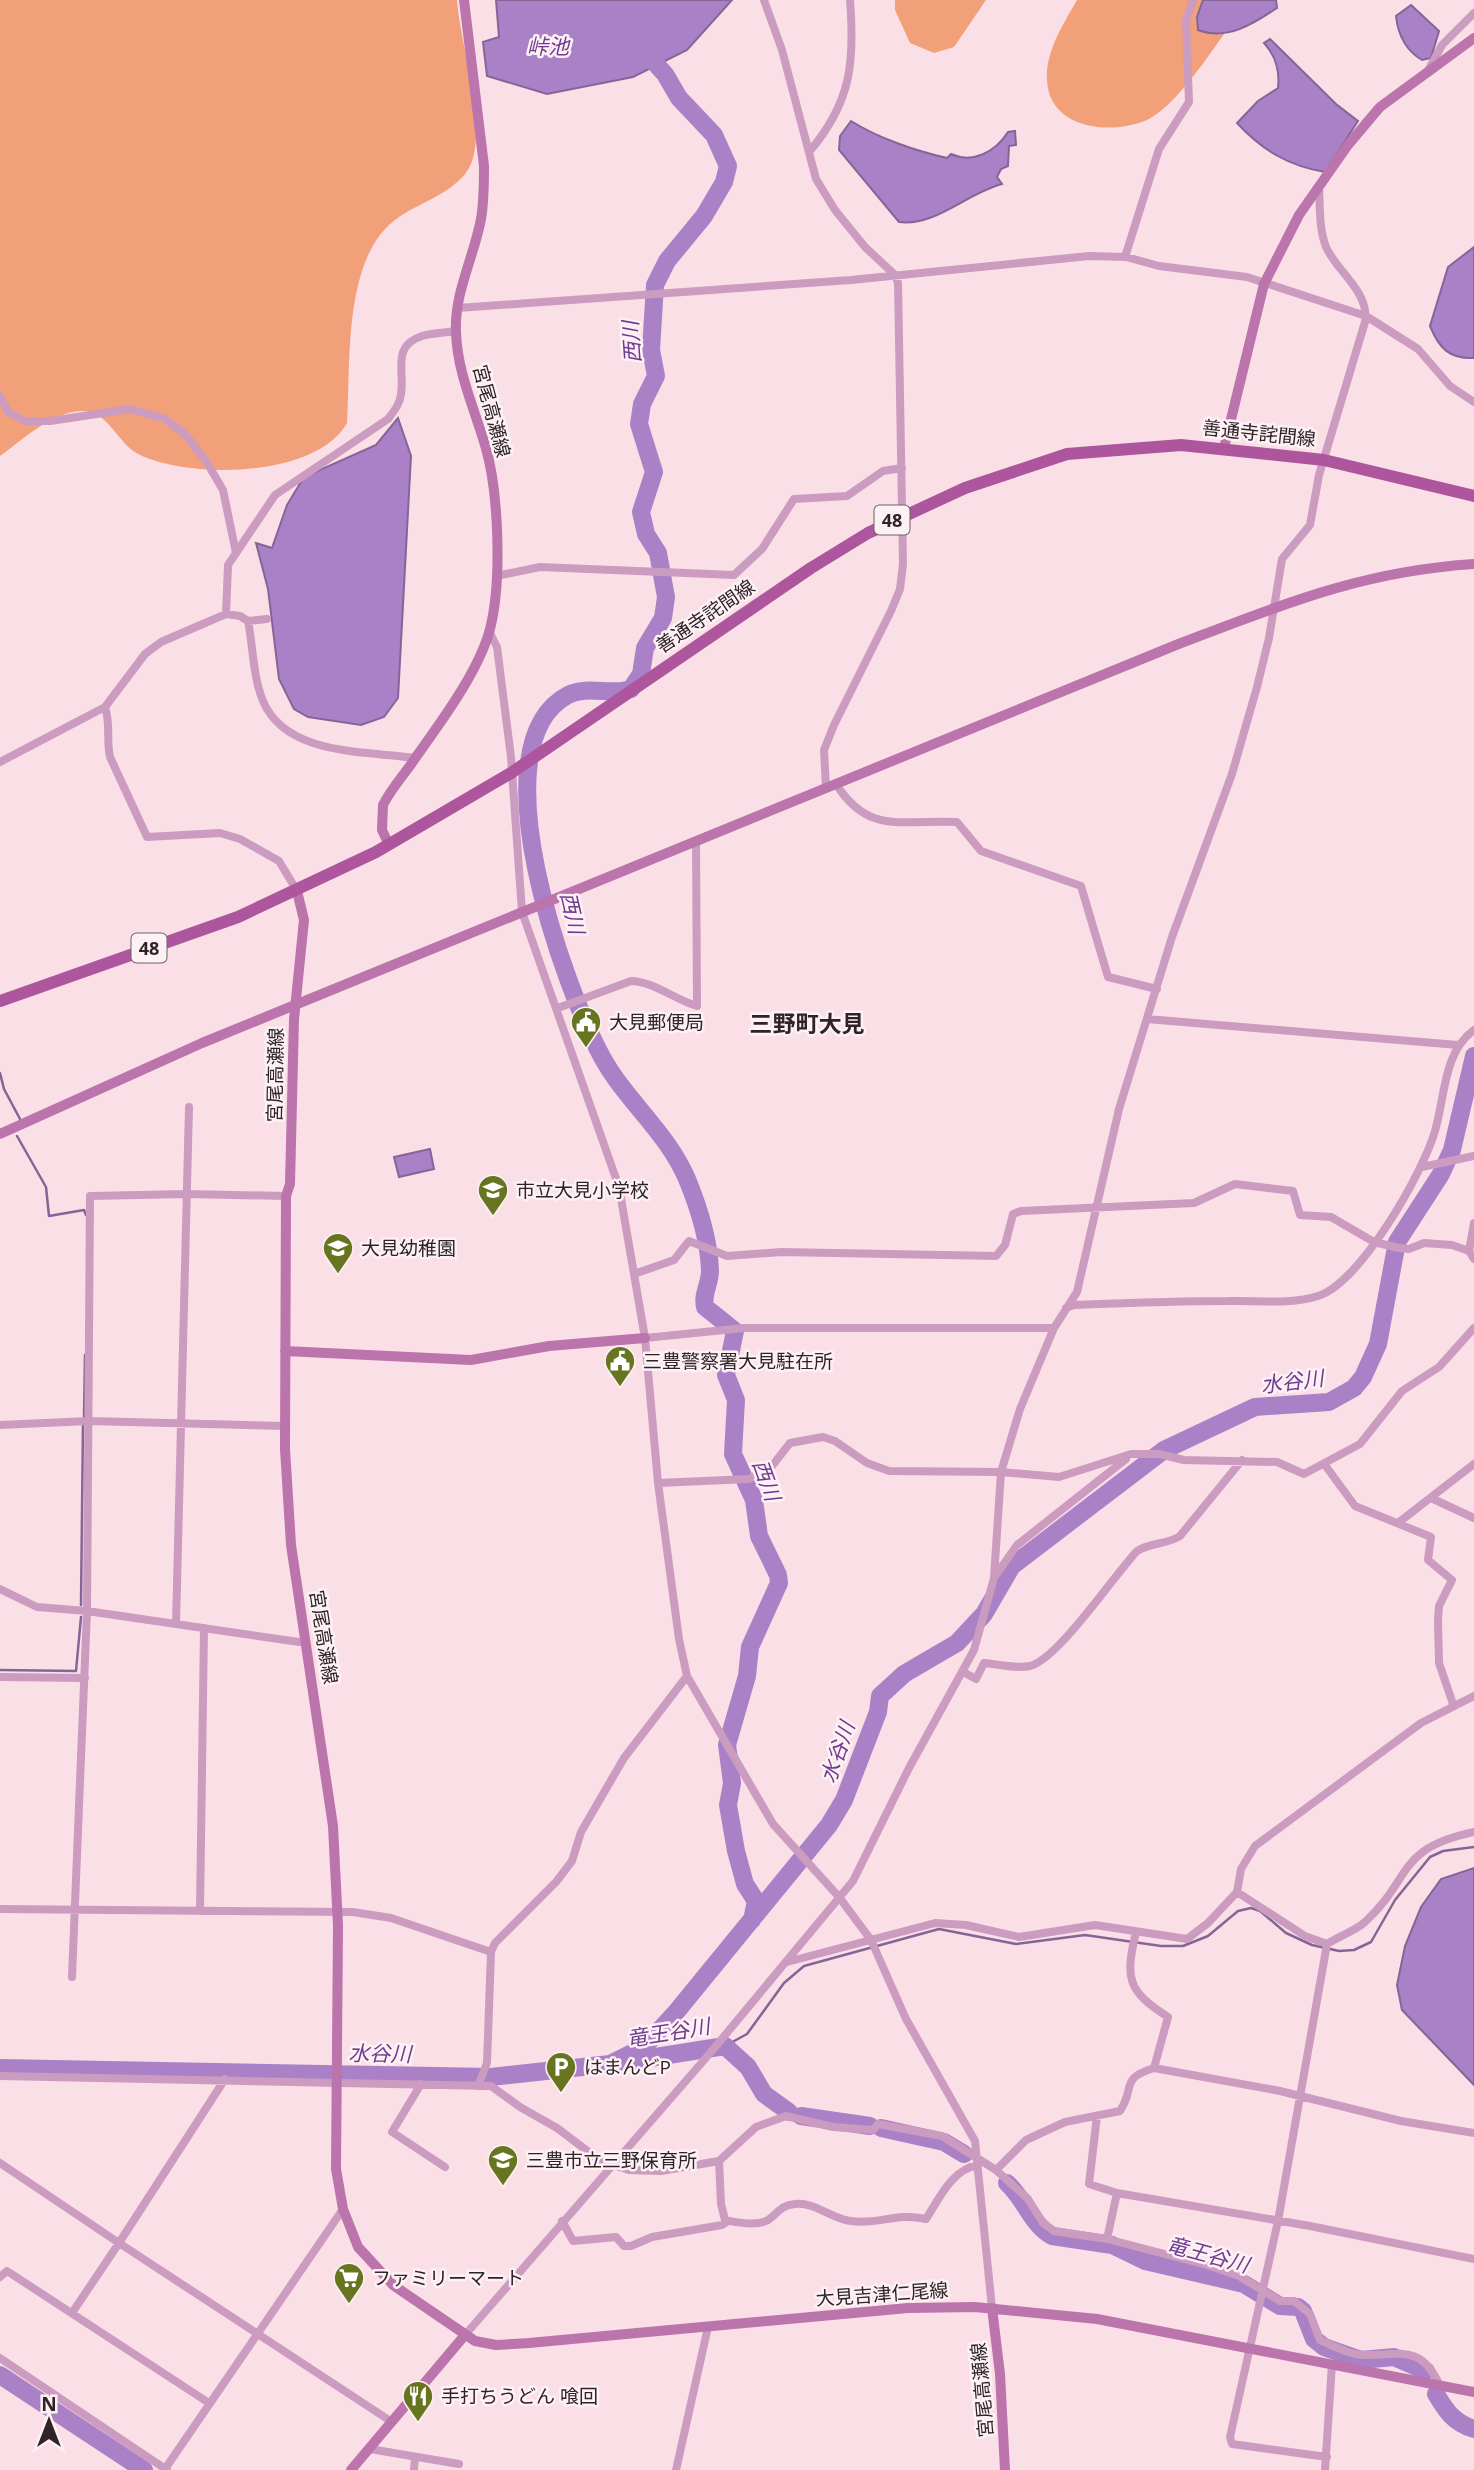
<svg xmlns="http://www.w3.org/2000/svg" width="1474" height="2470" font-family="'Open Sans','Noto Sans JP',sans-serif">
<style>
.forest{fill:#f1a07a}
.water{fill:#aa81c7;stroke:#856597;stroke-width:2}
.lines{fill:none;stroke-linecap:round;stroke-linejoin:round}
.stream{stroke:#856597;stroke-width:2.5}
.river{stroke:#aa81c7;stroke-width:18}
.street{stroke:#cb9bc0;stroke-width:8}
.secondary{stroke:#bb74ac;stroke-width:10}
.primary{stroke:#ad569e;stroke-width:12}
.labels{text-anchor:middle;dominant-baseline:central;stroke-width:5;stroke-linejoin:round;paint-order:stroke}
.shield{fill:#fdf1f5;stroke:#6c6265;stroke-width:2}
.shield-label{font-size:18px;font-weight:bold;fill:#2e2427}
.street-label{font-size:19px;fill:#2e2427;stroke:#fdf1f5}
.poi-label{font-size:19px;fill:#2e2427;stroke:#fdf1f5;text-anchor:start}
.water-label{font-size:21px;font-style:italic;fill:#6f3b8f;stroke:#fdf1f5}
.quarter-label{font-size:23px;font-weight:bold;fill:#2e2427;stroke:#fdf1f5}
</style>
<rect width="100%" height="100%" fill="#fbdfe7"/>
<path class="forest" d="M0,0H457C460,44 487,124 471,164C459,191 421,202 399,217C342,255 351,363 347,423C316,478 191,479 140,455C118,445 109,411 83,411C52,411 24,439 0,456Z
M895,0H986L954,47L934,53L910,43L895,10Z
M1077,0H1248C1225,31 1181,103 1149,119C1113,136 1049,130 1047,80C1045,52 1064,23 1077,0Z"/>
<path class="water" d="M496,0H732L687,50L633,77L547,94L487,76L483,42L499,37Z
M1203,0H1276L1277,8C1253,24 1227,41 1198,30L1197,17Z
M1411,5L1439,31L1431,58L1422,60C1405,50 1398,35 1396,16Z
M1270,39L1336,104L1358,121L1325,172C1289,166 1263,151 1237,123L1258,101L1278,88C1280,70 1276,56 1264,43Z
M851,121C878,138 916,151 947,158L951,154C973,164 995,152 1008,132L1015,131L1016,145L1009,146L1008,166L1001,169L997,177L1002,184C967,193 935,227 899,222L839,150L840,136Z
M1474,247V358C1449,359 1439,348 1430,326L1448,267Z
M398,418L411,456L398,698L384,717L361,725L308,717L294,709L279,679L268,589L256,543L272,548L287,505L304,477L376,445Z
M430,1149L434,1169L399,1177L394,1157Z
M1474,1868V2085L1402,2010L1397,1985L1405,1946L1421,1907L1441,1879Z"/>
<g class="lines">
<path class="stream" d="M0,1073L4,1089L20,1119
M17,1136L46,1187L49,1216L84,1210L86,1215
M84,1417L85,1355
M81,1605L83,1423
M0,1670L76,1671L81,1617
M725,2046L747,2034L784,1983L804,1966L939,1929L1016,1944L1085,1935L1161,1946H1183L1208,1936L1238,1911L1251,1908L1260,1911L1286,1933L1312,1945L1339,1951L1354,1950L1371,1942L1395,1900L1430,1857L1443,1851L1474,1847"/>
<path class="river" d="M641,48L665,74L679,98L714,135L728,166L724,182L704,216L667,261L655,285L651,350L656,376L642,404L639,424L654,472L641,512L646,534L658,553L666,597L663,618L645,648L641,674L631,689C611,696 588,685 568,695C475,744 565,989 602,1057C626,1101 667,1132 687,1179C699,1208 709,1239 710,1271C710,1284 702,1294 705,1307L735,1331L726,1375L736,1400L733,1454L754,1500L759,1536L778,1575L779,1583L750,1647L747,1676L727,1745L732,1783L728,1805L736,1851L745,1884L756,1901L752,1920
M624,2062L725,2046L748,2067L764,2094L789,2112
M0,2068L491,2077L610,2064L644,2047L677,2011L829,1825L844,1800L878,1712L880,1696L904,1674L957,1643L984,1614L1012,1566L1164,1450L1255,1407L1329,1402L1354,1388L1363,1377L1378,1344L1397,1242L1441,1174L1452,1150L1474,1056
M801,2116L870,2126
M881,2128L944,2142L964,2154
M1007,2183C1025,2199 1031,2224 1052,2236L1112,2245L1145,2261L1244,2284L1280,2306L1298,2307L1303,2311L1314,2339L1324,2347L1361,2360L1394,2357L1426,2371
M0,2375L144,2470
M1436,2394C1446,2411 1454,2423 1474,2429"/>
<path class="street" d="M764,0L782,50L816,179L835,210L865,247L895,275L898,283L903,564L900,589L891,611L834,725L824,750L826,788
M1429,69L1442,45L1474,13
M809,152C851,103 855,63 850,0
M1125,257L1159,149L1189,102L1186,21L1193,0
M458,308L851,280L1089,256L1126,257L1159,266L1247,277L1366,316L1418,349L1450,386L1474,402
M0,396L8,412L25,421H50L130,409L165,419L184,433L206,461L223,490L236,553
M496,576L540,567L734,575L762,549L794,499L847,496L883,471L902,468
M226,614L228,565L275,495L388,419C394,411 400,404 401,394C405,372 391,346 422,336C432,333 445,333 455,331
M248,621C253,646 253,677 263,701C286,756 366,751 416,758
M489,631L497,647L511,757L522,912L619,1187L645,1338L658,1483L679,1639L687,1676L773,1824L839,1897L871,1940L906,2019L975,2141L992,2308
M105,707C111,725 106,740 110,757L147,837L220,833L240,839L279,861L297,891
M0,762L105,707L145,654L161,642L226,614L240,616L248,621L267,619
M836,784C869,836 903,819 957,822L981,851L1081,886L1108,977L1157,989
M558,1008L631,981C652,981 676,1000 697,1006L696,841
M1147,1019L1458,1045
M1422,1167L1474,1156
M1469,1251L1474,1223
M634,1274L674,1260L689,1241L727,1256L781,1252L996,1256L1005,1245L1013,1214L1021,1211L1194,1203L1235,1184L1293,1191L1300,1215L1331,1217L1374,1242L1399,1248L1409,1249L1424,1243L1452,1245L1469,1251L1474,1259
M1066,1308L1074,1305C1125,1303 1177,1301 1228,1301C1257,1300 1290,1305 1318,1296C1360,1283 1423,1173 1435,1131C1445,1098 1443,1052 1474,1030
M645,1338L744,1328H1054
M0,1425L89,1421L284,1426
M1325,1465L1355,1506L1431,1537L1428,1560L1452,1580L1439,1606L1438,1620L1439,1663L1453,1704
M658,1483L749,1479L772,1466L790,1443L823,1437L835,1441L867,1463L889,1471L1001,1472L1059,1477L1131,1454H1159L1184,1460L1277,1462L1304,1474L1360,1444L1402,1391L1439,1367L1474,1328
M1431,1498L1474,1518
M1398,1523L1474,1464
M996,1575L1017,1545L1126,1459
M0,1589L37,1607L87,1611L299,1642
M176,1624L189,1107
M963,1672L976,1679L984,1663C998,1664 1021,1670 1033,1665C1062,1653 1113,1577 1137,1551C1151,1542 1166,1545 1180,1536L1242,1460
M0,1677L85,1678
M1237,1892L1305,1936L1327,1944
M0,1909L353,1912L391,1918L491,1952
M200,1911L204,1628
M1136,1932C1125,1978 1127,1991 1168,2017L1154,2068
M787,1962L935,1923L966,1925L1019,1937L1095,1925L1187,1939L1208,1923L1237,1892L1241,1869L1255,1846L1421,1723L1474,1696
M72,1977L87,1611L90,1196L187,1194L286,1196
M0,2076L491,2086L520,2107L557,2128L610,2168
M421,2084L392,2132L445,2167
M478,2086L487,2063L491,1952L495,1943L556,1882L572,1861L581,1832L624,1758L687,1676
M1097,2116L1089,2184L1117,2193L1310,2226L1474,2259
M719,2161L721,2204L725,2220C736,2223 758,2226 768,2220C778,2213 781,2205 795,2204C815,2202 832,2219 851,2221C880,2225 895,2212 926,2219C939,2199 952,2169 978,2165
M0,2163L119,2243L225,2079
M613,2165L629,2170L661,2171L719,2161L756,2127L786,2116L833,2127L873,2130L878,2124L942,2136L996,2170L1026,2140L1065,2122L1120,2111C1136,2087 1119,2079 1154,2068L1280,2091L1401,2121L1474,2133
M996,2170L1028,2199L1043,2223L1054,2231L1107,2239
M1117,2193L1107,2239L1207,2265L1239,2276L1280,2301H1294L1310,2314L1320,2340C1333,2346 1348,2354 1363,2355C1398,2356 1420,2343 1439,2384
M562,2221L573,2241L616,2237L624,2246H631L652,2237L722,2225L728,2221
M0,2277L7,2271L209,2403
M72,2313L119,2243L392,2422
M465,2335L711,2052L853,1881L909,1768L974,1650L994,1578L1001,1472L1020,1409L1054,1328L1077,1292L1119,1109L1172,937L1232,774L1257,687L1269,638L1282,559L1310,525L1319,475L1365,322C1370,292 1337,272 1326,247C1319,229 1320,207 1319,187
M0,2358L167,2470
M370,2449L459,2464
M1327,2457L1232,2444L1230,2437L1278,2221L1327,1944C1339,1936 1355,1931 1365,1922C1413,1878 1395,1849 1474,1832
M165,2469L343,2209
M414,2470L415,2457
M676,2470L708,2327
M1325,2470L1332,2364"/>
<path class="secondary" d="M1224,448L1264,284L1299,215L1348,145L1380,107L1474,38
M389,845L382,830L383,805C392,787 405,774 416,757C441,722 479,671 490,629C502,582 499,491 485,445C474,408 457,371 456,332C454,293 474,257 481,219C484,202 484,184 484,166L464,0
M297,891L304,920L294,1019L290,1184L286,1196L285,1449L291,1545L333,1826L338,1926L336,2169L343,2209L358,2247L393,2285L475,2341L496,2345L529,2343L908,2308L975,2307L1097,2319L1474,2392
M0,1134L202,1043L1181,643C1284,604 1363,571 1474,564
M285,1351L471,1360L549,1346L645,1338
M992,2308L1000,2374L1005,2470
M351,2470L465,2335"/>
<path class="primary" d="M0,1001L238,917L376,852L511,773L811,568L868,533L965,488L1067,454L1181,445L1324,460L1474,496"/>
</g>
<defs>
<g id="civic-pin" transform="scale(1.575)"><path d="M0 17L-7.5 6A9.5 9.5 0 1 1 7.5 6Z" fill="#677420" stroke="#fdf1f5"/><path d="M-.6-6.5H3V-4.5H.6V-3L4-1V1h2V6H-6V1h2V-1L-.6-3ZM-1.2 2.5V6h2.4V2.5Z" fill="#fff"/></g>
<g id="school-pin" transform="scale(1.575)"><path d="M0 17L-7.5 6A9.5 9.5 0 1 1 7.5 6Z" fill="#677420" stroke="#fdf1f5"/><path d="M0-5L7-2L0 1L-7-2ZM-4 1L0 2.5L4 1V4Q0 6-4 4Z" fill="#fff"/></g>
<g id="parking-pin" transform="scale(1.575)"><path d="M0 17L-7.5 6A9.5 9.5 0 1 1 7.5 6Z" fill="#677420" stroke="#fdf1f5"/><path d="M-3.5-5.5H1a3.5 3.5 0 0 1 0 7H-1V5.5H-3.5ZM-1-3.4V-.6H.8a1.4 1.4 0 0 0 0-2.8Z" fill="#fff"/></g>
<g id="supermarket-pin" transform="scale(1.575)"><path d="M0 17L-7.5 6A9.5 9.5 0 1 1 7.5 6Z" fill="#677420" stroke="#fdf1f5"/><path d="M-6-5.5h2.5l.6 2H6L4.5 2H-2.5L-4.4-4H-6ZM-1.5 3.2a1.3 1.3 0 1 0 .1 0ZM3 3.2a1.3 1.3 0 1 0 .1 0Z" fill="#fff"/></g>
<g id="restaurant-pin" transform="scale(1.575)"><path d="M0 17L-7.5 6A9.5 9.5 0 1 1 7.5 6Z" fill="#677420" stroke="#fdf1f5"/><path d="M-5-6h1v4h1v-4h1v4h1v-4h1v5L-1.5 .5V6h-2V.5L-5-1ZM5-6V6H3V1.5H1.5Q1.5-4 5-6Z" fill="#fff"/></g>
</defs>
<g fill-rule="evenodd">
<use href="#civic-pin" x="586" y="1022"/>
<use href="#school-pin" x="493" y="1190"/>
<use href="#school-pin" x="338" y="1248"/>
<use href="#civic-pin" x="620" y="1361"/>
<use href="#parking-pin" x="561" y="2067"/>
<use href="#school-pin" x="503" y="2160"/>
<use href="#supermarket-pin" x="349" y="2278"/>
<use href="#restaurant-pin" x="418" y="2396"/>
</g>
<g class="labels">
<g class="shield">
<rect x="874.5" y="505.5" width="35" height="29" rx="5"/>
<rect x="131.5" y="933.5" width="35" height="29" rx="5"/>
</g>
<g class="shield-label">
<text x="892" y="520">48</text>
<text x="149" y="948">48</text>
</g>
<g class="street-label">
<text transform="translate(492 411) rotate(75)">宮尾高瀬線</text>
<text transform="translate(1259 433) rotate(6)">善通寺詫間線</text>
<text transform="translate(705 616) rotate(-34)">善通寺詫間線</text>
<text transform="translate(275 1075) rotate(-89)">宮尾高瀬線</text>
<text transform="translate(324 1637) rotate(81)">宮尾高瀬線</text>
<text transform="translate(882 2294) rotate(-4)">大見吉津仁尾線</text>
<text transform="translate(982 2390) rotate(-95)">宮尾高瀬線</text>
</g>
<g class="poi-label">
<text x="609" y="1022">大見郵便局</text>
<text x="516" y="1190">市立大見小学校</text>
<text x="361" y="1248">大見幼稚園</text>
<text x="643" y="1361">三豊警察署大見駐在所</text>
<text x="584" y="2067">はまんどP</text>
<text x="526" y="2160">三豊市立三野保育所</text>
<text x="372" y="2278">ファミリーマート</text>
<text x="441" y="2396">手打ちうどん 喰回</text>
</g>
<g class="water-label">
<text x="548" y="46">峠池</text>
<text transform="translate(631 342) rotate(-94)">西川</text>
<text transform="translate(573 913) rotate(77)">西川</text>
<text transform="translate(1292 1381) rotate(-7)">水谷川</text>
<text transform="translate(767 1480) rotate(70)">西川</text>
<text transform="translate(837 1752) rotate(-71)">水谷川</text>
<text transform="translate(668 2032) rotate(-9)">竜王谷川</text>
<text transform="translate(380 2053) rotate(1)">水谷川</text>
<text transform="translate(1208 2254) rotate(15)">竜王谷川</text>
</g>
<g class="quarter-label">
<text x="807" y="1023">三野町大見</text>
</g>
</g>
<g transform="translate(49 2421)" stroke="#fdf1f5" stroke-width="5" paint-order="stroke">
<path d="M0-5L12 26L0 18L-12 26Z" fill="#2e2427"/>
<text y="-10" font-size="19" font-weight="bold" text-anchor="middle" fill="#2e2427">N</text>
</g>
</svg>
